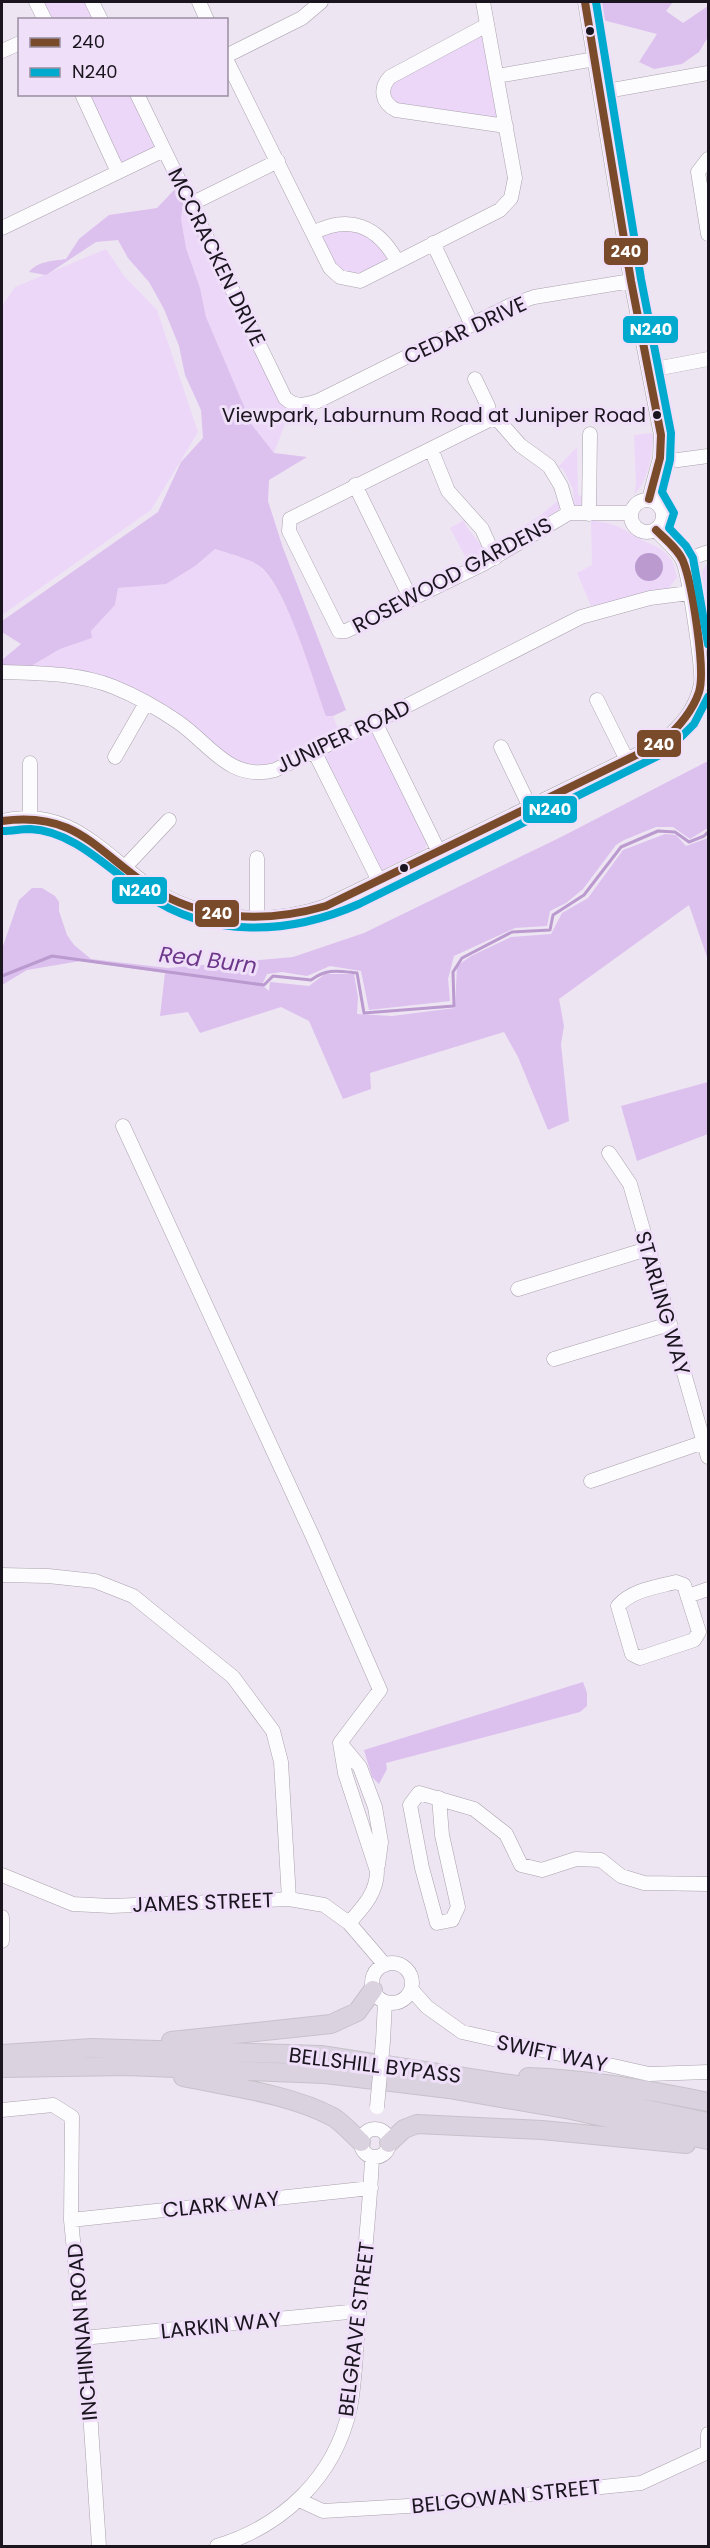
<svg xmlns="http://www.w3.org/2000/svg" width="710" height="2548" font-family="Poppins,sans-serif">
<style>
.green{fill:#ecd7f9}
.forest{fill:#dcc0ee}
.water{fill:#bb9acf}
.lines{fill:none;stroke-linecap:round;stroke-linejoin:round}
.stream{stroke:#bb9acf;stroke-width:3}
.minor-casing{stroke:#a9a2ad;stroke-width:15}
.highway-casing{stroke:#c6c2ca;stroke-width:20}
.minor{stroke:#fcfbfd;stroke-width:14}
.highway{stroke:#dad2df;stroke-width:18}
.minor-bridge-casing{stroke:#a9a2ad;stroke-width:15;stroke-linecap:butt}
.minor-bridge{stroke:#fcfbfd;stroke-width:14}
.bus-1-casing{stroke:#efdff9;stroke-width:12}
.bus-2-casing{stroke:#efdff9;stroke-width:12}
.bus-1{stroke:#7a4b2a;stroke-width:8}
.bus-2{stroke:#00a9ce;stroke-width:8}
.bus-dot{fill:#1a151e;stroke:#efdff9;stroke-width:2}
.labels{text-anchor:middle;dominant-baseline:central;stroke-width:6;stroke-linejoin:round;paint-order:stroke}
.bus-label{font-size:20px;fill:#1a151e;stroke:#efdff9;text-anchor:end}
.street-label{font-size:21px;fill:#1a151e;stroke:#efdff9}
.water-label{font-size:22px;font-style:italic;fill:#6d378a;stroke:#efdff9}
.line-badge{stroke:#efdff9;stroke-width:2}
.badge-label{font-size:16px;text-anchor:middle;font-weight:bold;fill:#fff}
</style>
<rect width="100%" height="100%" fill="#eee5f3"/>
<path class="green" d="M36,2H92L101,19H45Z
M487,25L506,126L396,110L384,86Z
M82,95H137L164,150L118,172Z
M183,202L291,408L274,453L252,425L206,317L200,288L186,248L181,219Z
M369,229L397,261L360,281L340,277L313,233Z
M106,249L124,276L157,310L198,432L151,510L2,615V306L15,287Z
M652,433L654,439C650,457 649,482 634,494L636,484L634,435Z
M577,447L578,495L582,496L581,506L574,505L573,489L563,469L558,467Z
M559,500L560,509L538,525L532,524L508,537L504,545L496,543L538,517Z
M464,520L466,526L484,549L483,555L477,559L472,557L467,560L450,528Z
M591,520C600,522 611,523 619,527C626,530 633,536 640,539C661,549 672,551 677,577L669,588L591,606L577,573L592,565Z
M215,549C229,554 250,558 261,568C288,592 313,680 326,716H333L339,731L275,762L263,765L239,763L79,672L31,666L60,649L92,638L91,631L115,605L118,588C154,586 188,572 215,549Z
M706,565H708V624H707C704,605 692,581 706,565Z
M368,732L376,735L428,841L425,849L383,870L379,869L350,815L352,809L331,769L327,767L325,757L327,752Z"/>
<path class="forest" d="M593,2H673L666,11L683,23L708,6V37L699,52L682,64L654,69L639,62L657,34L595,18Z
M175,189L183,202L181,219L186,248L200,288L206,317L252,425L274,453L307,457L269,480L268,501L283,548L346,710L333,716H326C313,680 288,592 262,568C250,558 229,554 215,549L195,566L166,584L118,588L115,605L91,631L92,638L60,649L31,666L2,667V660L21,644L2,632V621L158,512L181,462L203,438L201,410L185,375L179,346L164,309L149,282L128,258L118,240L96,242L46,275L29,272C38,261 53,261 66,259L79,239L109,215L157,208Z
M708,761V828L690,839L673,827H656L624,840L616,845L583,889L566,903L550,911L547,926L515,928L454,956L448,979L450,1001L369,1010L361,971L330,966L307,976L282,972L267,974L262,985L269,991L270,982L309,986L325,974H354L358,997L357,1014L392,1016L455,1008L457,966L471,956L511,937L551,934L562,913L588,898L623,850L665,834L676,835L686,846L708,838V960L689,905L559,999L564,1026L561,1044L569,1121L548,1130L518,1057L504,1032L370,1073L371,1089L343,1099L309,1021L281,1007L200,1033L188,1012L160,1016L165,973L80,961L27,970L2,985V949L19,900L32,888H42L55,896L59,902V911L67,935L74,945L91,959L168,968L293,957L364,933L561,837Z
M708,1082V1134L637,1161L621,1106Z
M583,1682L587,1693V1706L580,1712L386,1763L387,1769L379,1784L372,1777L364,1750Z"/>
<path class="water" d="M635 567a14 14 0 1 1 28 0a14 14 0 1 1-28 0Z"/>
<g class="lines">
<path class="stream" d="M2,976L52,956L264,985L273,976L311,980C327,968 338,971 357,973L364,1013L454,1006L453,972L462,958L512,932L550,930L553,915L584,895L621,847L658,831L675,832L689,842L704,836L708,832"/>
<g class="minor-casing">
<path id="minor" d="M36,2L45,20
M92,2L101,20
M199,2L207,20
M585,2L631,281L661,435L660,458L649,499
M487,25L390,77C379,89 382,103 396,110L506,126
M2,51L20,43
M226,56L302,18L321,2
M226,59L330,268L340,277L360,281L500,210L511,198L515,178L483,2
M497,76L595,59
M601,92L708,73
M82,94L118,172
M137,94L285,398C296,408 305,405 318,401L511,305L534,297L631,281
M708,159L698,172L708,234
M191,204L278,161
M2,228L164,150
M313,233C349,214 378,226 397,261
M433,243L472,325
M650,370L708,359
M475,379L488,406L491,419
M491,419L290,519L289,531L339,631H346L483,564L569,513H631
M491,419L499,421L520,445L549,466L561,486L569,513
M431,449L448,491L482,529L495,558
M660,458L678,460L708,456
M355,485L411,599
M631 516a16 16 0 1 1 32 0a16 16 0 1 1-32 0Z
M589,514L590,434
M683,561L708,552
M2,672C39,673 79,673 114,687C136,696 159,709 178,722C211,745 230,782 275,770L375,722L581,617L650,598L689,593
M597,700L627,760
M375,722L439,852
M501,747L530,807
M314,751L379,881
M115,757L146,703
M30,763V819
M2,821C68,805 102,853 150,887C200,921 269,926 326,906L661,743C680,727 696,710 701,684C703,670 689,575 683,561C678,550 664,539 656,530
M257,858V918
M125,867L169,820
M123,1126L313,1537L380,1690L340,1743L345,1773L377,1871C377,1893 363,1907 349,1923
M609,1153L630,1184L708,1457
M518,1289L647,1249
M554,1359L669,1324
M591,1481L704,1442
M2,1575L48,1576L95,1581L133,1596L233,1677L273,1731L281,1762L289,1899
M676,1582L684,1585L699,1632L694,1640L640,1658L632,1654L618,1606C632,1590 656,1587 676,1582Z
M688,1596L708,1589
M341,1744L360,1767L375,1807L381,1842L378,1865
M439,1798L442,1835L458,1907L452,1920L437,1923L422,1868L410,1805L419,1793L474,1809L506,1834L521,1865L542,1870L576,1859L601,1860L621,1876L644,1883L708,1884
M2,1875L73,1904L111,1906L289,1899L324,1905L349,1923L385,1965
M2,1917V1941
M372 1983a20 20 0 1 1 40 0a20 20 0 1 1-40 0Z
M411,1989L427,2007L462,2032L649,2074L708,2072
M383,2041L385,2002
M2,2110L53,2105L72,2117L71,2220L90,2412L99,2546
M361 2143a14 14 0 1 1 28 0a14 14 0 1 1-28 0Z
M71,2220L371,2188
M83,2338L359,2311
M708,2452V2434
M299,2500L323,2511L425,2505L641,2483L708,2452
M217,2546C283,2526 335,2477 350,2408C356,2377 356,2343 359,2312C364,2260 370,2209 372,2157"/>
</g>
<g class="highway-casing">
<path id="highway" d="M171,2041L331,2024L357,2012L373,1990
M2,2054L92,2048L321,2055L575,2094L708,2122
M2,2068L126,2066L325,2074L449,2089L571,2110L708,2140
M183,2077C231,2087 290,2094 333,2117C343,2123 352,2134 361,2142
M528,2077C589,2079 648,2090 708,2102
M389,2143L404,2129L417,2124L542,2130L686,2144"/>
</g>
<use href="#minor" class="minor"/>
<use href="#highway" class="highway"/>
<g class="minor-bridge-casing">
<path id="minor-bridge" d="M377,2107L383,2041"/>
</g>
<use href="#minor-bridge" class="minor-bridge"/>
<g class="bus-1-casing">
<path id="bus-1" d="M585,2L631,281L661,435L660,458L649,499
M2,821C76,811 95,850 150,887C203,922 267,923 326,906L661,743C677,729 692,713 699,692C706,670 692,583 683,561C678,549 665,539 656,530"/>
</g>
<g class="bus-2-casing">
<path id="bus-2" d="M596,2L641,279L671,433L670,460L662,492L674,513L669,528L686,546L693,558L708,644
M3,831C12,831 21,829 30,829C75,831 110,871 145,894C210,939 289,935 359,904L666,752L694,724L708,697"/>
</g>
<use href="#bus-1" class="bus-1"/>
<use href="#bus-2" class="bus-2"/>
</g>
<g class="bus-dot">
<circle cx="590" cy="31" r="5"/>
<circle cx="657" cy="415" r="5"/>
<circle cx="404" cy="868" r="5"/>
</g>
<g class="labels">
<g class="bus-label">
<text x="646" y="415">Viewpark, Laburnum Road at Juniper Road</text>
</g>
<g class="street-label">
<text transform="translate(217 257) rotate(64)">MCCRACKEN DRIVE</text>
<text transform="translate(465 330) rotate(-25)">CEDAR DRIVE</text>
<text transform="translate(452 575) rotate(-28)">ROSEWOOD GARDENS</text>
<text transform="translate(343 736) rotate(-25)">JUNIPER ROAD</text>
<text transform="translate(663 1303) rotate(74)">STARLING WAY</text>
<text transform="translate(203 1902) rotate(-2)">JAMES STREET</text>
<text transform="translate(552 2053) rotate(12)">SWIFT WAY</text>
<text transform="translate(375 2065) rotate(7)">BELLSHILL BYPASS</text>
<text transform="translate(221 2204) rotate(-6)">CLARK WAY</text>
<text transform="translate(221 2325) rotate(-6)">LARKIN WAY</text>
<text transform="translate(356 2329) rotate(-83)">BELGRAVE STREET</text>
<text transform="translate(82 2332) rotate(-95)">INCHINNAN ROAD</text>
<text transform="translate(506 2496) rotate(-6)">BELGOWAN STREET</text>
</g>
<g class="water-label">
<text transform="translate(208 960) rotate(7)">Red Burn</text>
</g>
</g>
<g class="line-badge">
<rect x="603" y="237" width="46" height="29" rx="6" fill="#7a4b2a"/>
<rect x="622" y="315" width="57" height="29" rx="6" fill="#00a9ce"/>
<rect x="636" y="729" width="46" height="29" rx="6" fill="#7a4b2a"/>
<rect x="522" y="795" width="56" height="29" rx="6" fill="#00a9ce"/>
<rect x="111" y="876" width="57" height="29" rx="6" fill="#00a9ce"/>
<rect x="194" y="899" width="46" height="29" rx="6" fill="#7a4b2a"/>
</g>
<g class="badge-label">
<text x="626" y="257">240</text>
<text x="651" y="335">N240</text>
<text x="659" y="750">240</text>
<text x="550" y="815">N240</text>
<text x="140" y="896">N240</text>
<text x="217" y="919">240</text>
</g>
<rect width="710" height="2548" fill="none" stroke="#1a151e" stroke-width="6"/>
<rect x="18" y="18" width="210" height="78" fill="#efdff9" stroke="#9a8ea1" stroke-width="1.5"/>
<rect x="30" y="38" width="30" height="9" fill="#7a4b2a" stroke="#9a8ea1" stroke-width="1.5"/>
<text x="72" y="48" font-size="18" fill="#1a151e">240</text>
<rect x="30" y="68" width="30" height="9" fill="#00a9ce" stroke="#9a8ea1" stroke-width="1.5"/>
<text x="72" y="78" font-size="18" fill="#1a151e">N240</text>
</svg>
